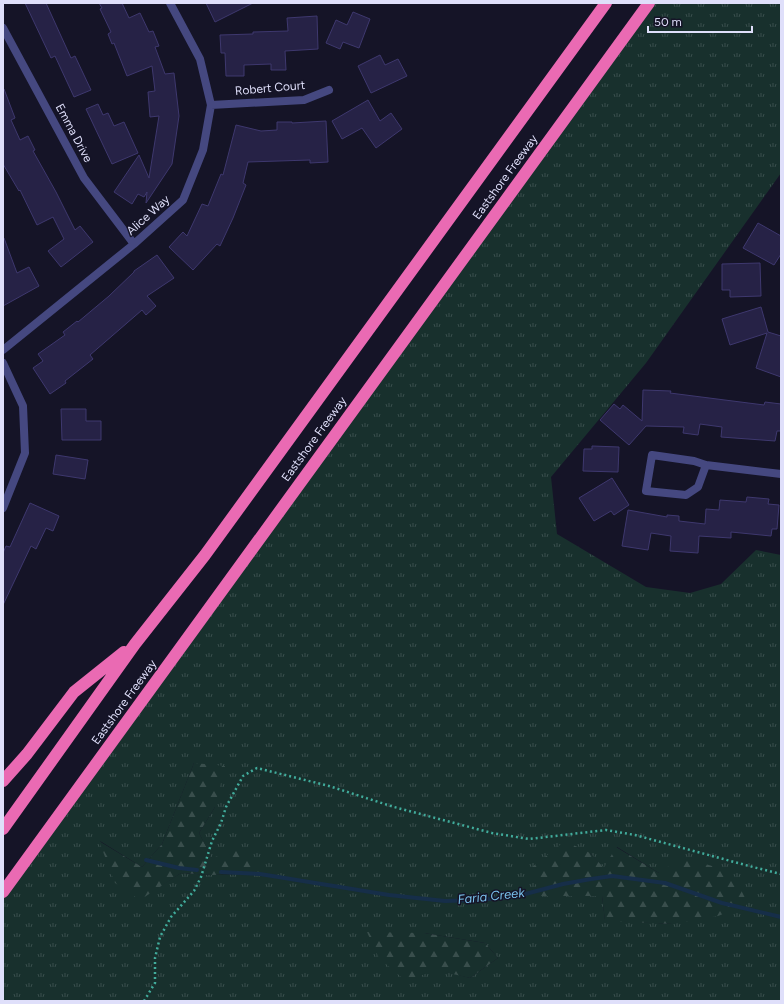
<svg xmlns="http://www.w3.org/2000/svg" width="784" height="1004" font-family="Figtree,sans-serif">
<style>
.grass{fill:url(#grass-tufts);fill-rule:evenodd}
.forest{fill:url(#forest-firs)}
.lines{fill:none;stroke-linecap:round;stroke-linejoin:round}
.stream{stroke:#162e49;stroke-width:4}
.building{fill:#262246;stroke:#3e386e}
.path{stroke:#41ac9c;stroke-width:2.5;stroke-dasharray:2 3;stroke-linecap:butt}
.minor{stroke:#454880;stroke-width:8}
.motorway{stroke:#ea6ab3;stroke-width:12}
.labels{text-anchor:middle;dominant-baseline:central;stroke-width:3;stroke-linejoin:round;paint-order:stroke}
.street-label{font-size:12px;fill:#dfdffa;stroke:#151427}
.water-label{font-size:13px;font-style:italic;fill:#7ac2ed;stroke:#151427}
</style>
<defs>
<pattern id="grass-tufts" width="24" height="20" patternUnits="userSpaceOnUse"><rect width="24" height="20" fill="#18302d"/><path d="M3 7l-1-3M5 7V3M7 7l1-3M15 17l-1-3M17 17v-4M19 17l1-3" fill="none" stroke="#394e4c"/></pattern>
<pattern id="forest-firs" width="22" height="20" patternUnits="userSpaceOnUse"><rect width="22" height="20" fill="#18302d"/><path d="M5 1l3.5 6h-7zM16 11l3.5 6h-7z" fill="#394e4c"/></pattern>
</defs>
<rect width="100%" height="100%" fill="#151427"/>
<path class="grass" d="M649,3H781V173L646,363L551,477L557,534L646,587L690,593L721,584L756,550L781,555V1001H3V897ZM194,763L215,807L199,833L212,859L262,873L212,875L181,873L140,899L100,841L142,867L162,844ZM617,847L659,873L673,924L605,920L602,896L590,853L604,869ZM424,933L485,943L498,958L470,978L436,969Z"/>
<path class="forest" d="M194,763L225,766L215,807L199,833L212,858L241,849L262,873L212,875L181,873L140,900L115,883L99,841L142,867L162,844Z
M565,841L590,853L604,868L616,847L659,873L682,857L732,872L748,904L718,916L673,924L605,921L602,896H540L531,868Z
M367,932L424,933L485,943L498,958L470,978L436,970L406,981L379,958Z"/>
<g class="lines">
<path class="stream" d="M146,860L179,868L197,870
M221,872L260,874L389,895L445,901L476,900L514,897L563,884L591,879L612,876L665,883L722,903L781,917"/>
</g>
<path class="building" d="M25,3H46L71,58L75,56L91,90L74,97L55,56L51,58Z
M99,3H122L129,18L140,13L149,32L153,31L159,46L155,47L165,74L174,73L179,116L172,164L146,203L147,192L144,197L138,194L132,204L114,192L139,155L149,178L159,116L150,117L148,92L155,91L152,66L127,76L114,43L112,44L108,34L111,32L100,9L102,8Z
M206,3H253L215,22Z
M353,12L370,19L359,48L343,42L340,49L326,43L336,20L347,25Z
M317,16L318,49L285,51L286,70H271V64L244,65V76H226L225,53H221L220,35L253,34V32L288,31L287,18Z
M380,55L385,65L398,59L407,76L371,93L358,66Z
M3,89H4L15,118L11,120L20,140L28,136L35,150L33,151L56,192L75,230L80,226L93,242L61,267L48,251L64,239L53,217L37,225L20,190L19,191L3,164Z
M368,100L380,121L391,113L402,129L376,148L362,128L342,139L332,121Z
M98,104L103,115L108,113L114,126L124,122L138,153L112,164L86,109Z
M326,121L328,162L310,163V160L248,162L243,183L246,185L233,218L220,246L217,244L193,270L169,247L183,232L187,236L202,204L208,206L221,174L223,175L236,125L261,131L277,130V122H292V123Z
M758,223L781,236V254L774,265L743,248Z
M3,238H4L17,273L29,267L39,286L3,306Z
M157,255L174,278L147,296L156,306L146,315L142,310L90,355L93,359L65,381L66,383L50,394L33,368L43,361L38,354L65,335L63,332L77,321L78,322L109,296L134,272V271Z
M760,263L761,296L730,297V290H722V264Z
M761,307L768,332L781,336V377L756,368L767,333L730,345L722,319Z
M643,390L671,391L670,393L764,405L765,402L781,404V431H777L775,441L721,437L722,427L700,424L698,435L683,433L684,427L646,426L629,445L600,420L614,404L620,409L623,405L642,421Z
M61,409H86V421H101V440H62Z
M592,446L619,447L618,472L583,471L584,449H592Z
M56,455L88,460L85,479L53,474Z
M612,478L629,505L614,515L611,511L594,521L579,498Z
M747,497L769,499L768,504L779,505L777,529H772L771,536L731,532V538L699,536L698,553L670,551L671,536L651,533L648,550L622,546L628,510L667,517V515L679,516V521L705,524L706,509L719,510L720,500L746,502Z
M30,503L59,516L53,531L46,528L36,549L31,546L3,605V553L6,546L10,547Z"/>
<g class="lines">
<path class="path" d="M144,1001L155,983V958L160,937L171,917L194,891L201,877L212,841L221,823L226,807L243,776L257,768L329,786L394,807L492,833L529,839L606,830L635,835L749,866L781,874"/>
<path class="minor" d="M3,28L84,178L134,244
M211,105L304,100L329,90
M3,350L134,244L183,200L203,150L211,105L200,59L170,3
M3,363L23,406L25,453L3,508
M706,465L698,487L686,495L646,491L652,455L694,461L706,465L781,474"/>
<path class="motorway" d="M3,781L27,754L74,692L124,652
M3,829L135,644L205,555L606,3
M3,892L649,3"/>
</g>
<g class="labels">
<g class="street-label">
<text transform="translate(270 88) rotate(-5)">Robert Court</text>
<text transform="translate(74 133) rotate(62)">Emma Drive</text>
<text transform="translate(505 177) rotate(-54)">Eastshore Freeway</text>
<text transform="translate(148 215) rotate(-42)">Alice Way</text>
<text transform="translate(314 439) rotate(-54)">Eastshore Freeway</text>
<text transform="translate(124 702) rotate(-54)">Eastshore Freeway</text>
</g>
<g class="water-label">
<text transform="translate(491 896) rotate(-6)">Faria Creek</text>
</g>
</g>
<rect width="784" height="1004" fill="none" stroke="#dfdffa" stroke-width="8"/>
<path d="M648 26v6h104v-6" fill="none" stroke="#dfdffa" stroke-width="2"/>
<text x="654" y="26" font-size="12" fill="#dfdffa" stroke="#151427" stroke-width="3" paint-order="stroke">50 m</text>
</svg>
